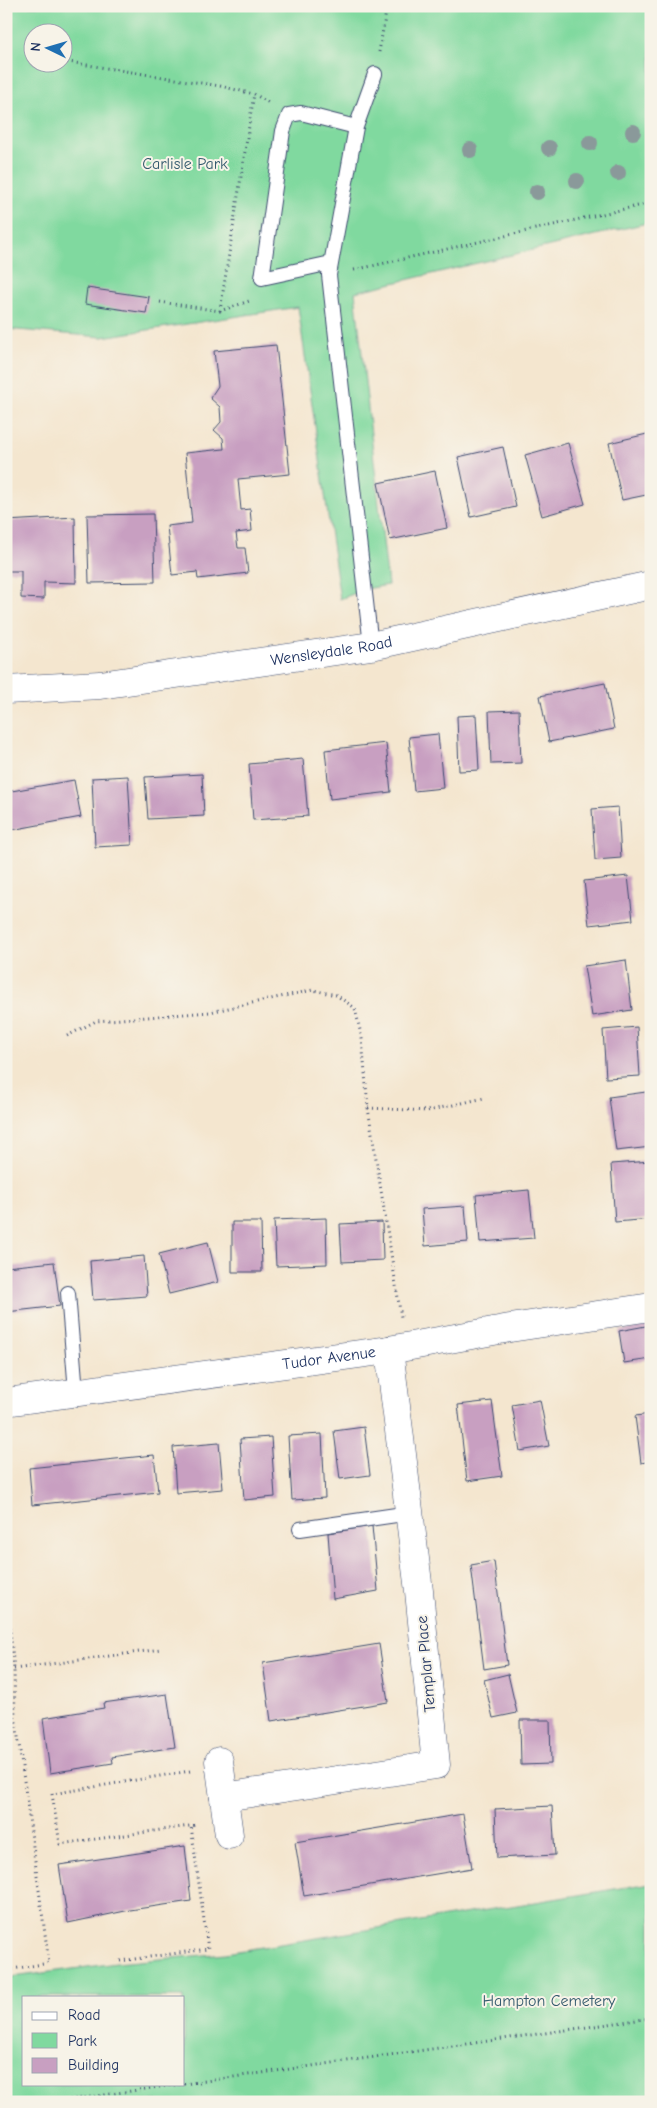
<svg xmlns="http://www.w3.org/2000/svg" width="657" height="2108" font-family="'Comic Neue',sans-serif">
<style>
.green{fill:#80d99f;stroke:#4e847e;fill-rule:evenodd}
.building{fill:#c89fc1}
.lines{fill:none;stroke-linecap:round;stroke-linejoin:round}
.lane-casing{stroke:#3c4a6f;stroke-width:16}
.street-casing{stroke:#3c4a6f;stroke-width:29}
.secondary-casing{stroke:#3c4a6f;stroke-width:29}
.path{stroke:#3c4a6f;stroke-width:3;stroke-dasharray:1 4;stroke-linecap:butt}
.lane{stroke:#fff;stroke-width:14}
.street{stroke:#fff;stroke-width:28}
.secondary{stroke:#fff;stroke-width:28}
.tree{fill:#8a999a}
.labels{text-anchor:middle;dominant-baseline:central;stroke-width:4;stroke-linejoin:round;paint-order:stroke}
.park-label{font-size:16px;fill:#345a6e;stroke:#f7f3e8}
.street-label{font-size:16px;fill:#1b2f5e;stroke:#f7f3e8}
</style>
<rect width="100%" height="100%" fill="#f7f3e8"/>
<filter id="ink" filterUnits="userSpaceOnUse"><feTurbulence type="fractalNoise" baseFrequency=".02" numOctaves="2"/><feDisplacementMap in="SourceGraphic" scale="10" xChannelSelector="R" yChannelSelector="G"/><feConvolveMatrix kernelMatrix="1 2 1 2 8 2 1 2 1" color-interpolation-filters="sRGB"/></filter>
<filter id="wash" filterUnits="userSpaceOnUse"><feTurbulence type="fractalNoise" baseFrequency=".0096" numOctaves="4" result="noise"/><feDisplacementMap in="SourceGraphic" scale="20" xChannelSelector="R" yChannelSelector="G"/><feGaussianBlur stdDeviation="1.12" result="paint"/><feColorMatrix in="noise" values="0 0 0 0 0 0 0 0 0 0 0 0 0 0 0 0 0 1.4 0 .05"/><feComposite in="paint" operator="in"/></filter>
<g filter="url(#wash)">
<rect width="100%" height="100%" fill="#f4e6cf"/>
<path class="green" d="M6,6H651V222L355,292L388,585L366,589L340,599L298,307L102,337L6,329ZM32,32H62V62H32Z
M651,1883V2102H6V1978L117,1963L226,1953ZM24,1997H184V2084H24Z"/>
<g id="blocks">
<path class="building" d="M87,288L149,297L146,313L85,304Z
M276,345L290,474L238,479L241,510L250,509L252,531L236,533L238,548H245L248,573L198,579L197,572L172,575L167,526L192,523L185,453L224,449L223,438L214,430L221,422L220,407L210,398L218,386L214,351Z
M647,434L651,448V494L622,500L609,443Z
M568,443L585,504L542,516L525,455Z
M503,447L516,507L471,517L458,457Z
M435,471L447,528L390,540L378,483Z
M153,514L155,582L89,583L87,515Z
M75,517L76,583L44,582V599L21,598V571H6V521Z
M605,683L614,729L549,742L540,696Z
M519,710L521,763L491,764L489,711Z
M476,715L479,770L459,771L457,716Z
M438,734L443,788L414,791L409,737Z
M386,743L391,792L330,799L325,750Z
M303,759L308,816L253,820L249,764Z
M202,774L204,816L148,819L145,777Z
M128,776L132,845L95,847L92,778Z
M74,780L81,817L6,831V792Z
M618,807L621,858L595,860L592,809Z
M628,876L633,920L589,925L584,881Z
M626,960L632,1010L592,1016L584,966Z
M637,1027L640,1076L606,1078L603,1030Z
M646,1092L651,1147L616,1151L609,1097Z
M651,1161V1219L615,1222L611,1164Z
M529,1190L534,1238L480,1242L476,1195Z
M465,1206L468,1242L425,1246L422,1209Z
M326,1218L327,1264L276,1266L274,1220Z
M232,1222H261L262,1272H232Z
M382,1222L383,1260L342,1262L340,1224Z
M208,1242L218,1282L169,1294L159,1254Z
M144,1256L147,1296L93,1300L90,1261Z
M54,1262L60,1306L6,1312V1267Z
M651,1325V1359L624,1363L619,1331Z
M540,1400L549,1446L520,1451L512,1405Z
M492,1401L502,1476L467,1481L458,1405Z
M651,1414V1461L641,1463L635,1416Z
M364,1427L370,1475L340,1479L334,1431Z
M322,1434L325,1498L292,1500L288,1436Z
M271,1437L275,1497L244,1500L240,1439Z
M219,1443L223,1489L176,1493L173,1447Z
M154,1455L158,1492L32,1505L29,1468Z
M372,1526L378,1591L333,1599L328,1533Z
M494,1561L507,1665L484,1669L471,1565Z
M379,1644L388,1702L271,1721L263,1663Z
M508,1674L517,1713L493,1718L484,1680Z
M167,1694L175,1747L112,1757L113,1763L50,1773L43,1718L104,1708L103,1703Z
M520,1720H550L551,1764L521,1765Z
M552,1806L555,1855L497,1858L495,1809Z
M463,1814L472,1868L304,1896L295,1842Z
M185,1846L191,1901L130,1910L68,1923L59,1865Z"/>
</g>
</g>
<g filter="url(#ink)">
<use href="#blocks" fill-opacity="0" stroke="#3c4a6f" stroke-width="1"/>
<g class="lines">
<g class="lane-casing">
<path id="lane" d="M331,263L262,278L283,131L289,115L301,113L356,127
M371,646L329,275L356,127L375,74
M68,1293L76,1392
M300,1529L410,1513"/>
</g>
<g class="street-casing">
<g id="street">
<path id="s1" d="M6,1402L389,1350L510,1328L651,1307"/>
<path d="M219,1761L229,1835"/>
<path d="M224,1797L436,1765L419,1591L389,1350"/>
</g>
</g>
<g class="secondary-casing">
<g id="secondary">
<path id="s2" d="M6,690L100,685L371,646L651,585"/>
</g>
</g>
<path class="path" d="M379,52L387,6
M62,61L220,86L254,94L269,103
M354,270L651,203
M160,302L220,311L252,300
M220,311L254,94
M67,1036L96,1021L210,1012L313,990L336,995L355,1008L362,1039L368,1108L401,1317
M368,1108L427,1111L484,1098
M6,1592L14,1669L15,1715L49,1963L6,1970
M14,1669L161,1649
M190,1771L52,1794L60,1844L197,1825
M120,1961L208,1949L191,1826
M184,2084L651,2018
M55,2102L180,2084"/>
<use href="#lane" class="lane"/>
<use href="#street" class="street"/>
<use href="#secondary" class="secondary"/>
</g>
<g class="tree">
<circle cx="633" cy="132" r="8"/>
<circle cx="590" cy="143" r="8"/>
<circle cx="549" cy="148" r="8"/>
<circle cx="470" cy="150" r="8"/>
<circle cx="618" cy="173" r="8"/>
<circle cx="577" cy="181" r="8"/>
<circle cx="537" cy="192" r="8"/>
</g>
</g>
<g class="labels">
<g class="park-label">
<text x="185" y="164">Carlisle Park</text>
<text x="549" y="2001">Hampton Cemetery</text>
</g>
<g class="street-label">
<text stroke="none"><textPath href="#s2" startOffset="328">Wensleydale Road</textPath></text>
<text stroke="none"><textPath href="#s1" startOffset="326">Tudor Avenue</textPath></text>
<text transform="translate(426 1664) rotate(-95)">Templar Place</text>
</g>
</g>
<rect width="657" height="2108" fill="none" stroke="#f7f3e8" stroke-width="25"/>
<rect x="22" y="1996" width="162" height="90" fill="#f7f3e8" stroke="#9fa5b1"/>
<rect x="32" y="2012" width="25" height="8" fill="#ffffff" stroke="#9fa5b1"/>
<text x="68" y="2020" font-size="15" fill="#1b2f5e">Road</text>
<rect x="32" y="2033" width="25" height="15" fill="#80d99f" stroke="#9fa5b1"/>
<text x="68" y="2046" font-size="15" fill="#1b2f5e">Park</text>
<rect x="32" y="2058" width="25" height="15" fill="#c89fc1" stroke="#9fa5b1"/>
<text x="68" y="2070" font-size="15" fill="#1b2f5e">Building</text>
<g transform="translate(48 48) rotate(275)"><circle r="24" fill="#f7f3e8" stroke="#9fa5b1"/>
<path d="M0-4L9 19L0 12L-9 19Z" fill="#1f6fb2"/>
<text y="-8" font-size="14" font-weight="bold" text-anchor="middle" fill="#1b2f5e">N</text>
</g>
</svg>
